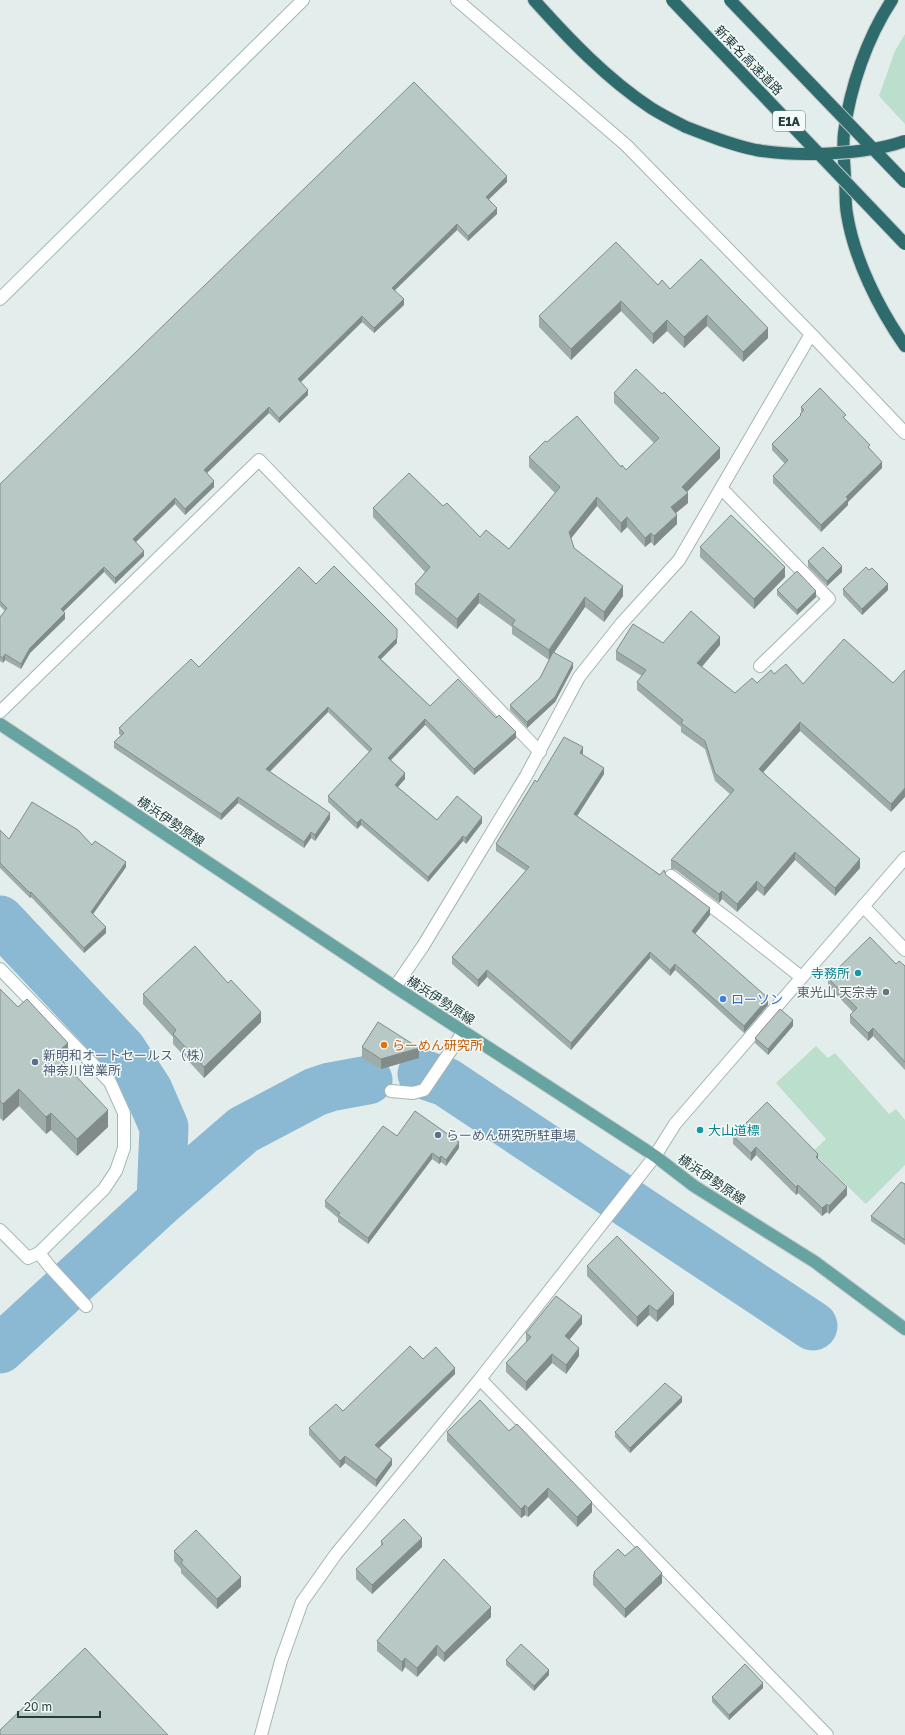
<svg xmlns="http://www.w3.org/2000/svg" width="905" height="1735" font-family="'Golos Text','Noto Sans JP',sans-serif">
<style>
.green{fill:#bcdfcd}
.lines{fill:none;stroke-linecap:round;stroke-linejoin:round}
.river{stroke:#8bb8d3;stroke-width:49}
.lane-casing{stroke:#a5b5b4;stroke-width:14}
.street-casing{stroke:#a5b5b4;stroke-width:14}
.secondary-casing{stroke:#a1b9b6;stroke-width:14}
.primary-casing{stroke:#c1c9c9;stroke-width:14}
.highway-casing{stroke:#c1c9c9;stroke-width:14}
.lane{stroke:#fff;stroke-width:12}
.street{stroke:#fff;stroke-width:12}
.secondary{stroke:#fff;stroke-width:12}
.primary{stroke:#67a3a1;stroke-width:12}
.highway{stroke:#2e6b6c;stroke-width:12}
.highway-bridge-casing{stroke:#c1c9c9;stroke-width:14;stroke-linecap:butt}
.highway-bridge{stroke:#2e6b6c;stroke-width:12}
.wall{fill:#9eaca9}
.shaded-wall{fill:#818c8a}
.building{fill:#b8c8c5;stroke:#818c8a}
.culture-dot{fill:#0f9aa8;stroke:#f4faf8;stroke-width:1.5}
.worship-dot{fill:#6b7280;stroke:#f4faf8;stroke-width:1.5}
.shop-dot{fill:#3f7fe0;stroke:#f4faf8;stroke-width:1.5}
.food-dot{fill:#e8710a;stroke:#f4faf8;stroke-width:1.5}
.service-dot{fill:#5c6f8a;stroke:#f4faf8;stroke-width:1.5}
.labels{text-anchor:middle;dominant-baseline:central;stroke-width:3;stroke-linejoin:round;paint-order:stroke}
.shield{fill:#f4faf8;stroke:#617776;stroke-width:1}
.shield-label{font-size:12px;font-weight:bold;fill:#223f3e}
.street-label{font-size:13px;fill:#223f3e;stroke:#f4faf8}
.culture-label{font-size:13px;fill:#0d838f;stroke:#f4faf8;text-anchor:end}
.worship-label{font-size:13px;fill:#5b616d;stroke:#f4faf8;text-anchor:end}
.shop-label{font-size:13px;fill:#366cbe;stroke:#f4faf8;text-anchor:start}
.food-label{font-size:13px;fill:#c56008;stroke:#f4faf8;text-anchor:start}
.service-label{font-size:13px;fill:#4e5e75;stroke:#f4faf8;text-anchor:start}
</style>
<rect width="100%" height="100%" fill="#e3edeb"/>
<path class="green" d="M905,34V124L879,96L895,51Z
M816,1046L828,1058L835,1053L889,1114L896,1109L905,1120V1165L866,1204L812,1152L826,1139L776,1083Z"/>
<g class="lines">
<path class="river" d="M0,920L122,1050L148,1090L164,1127L161,1201
M422,1074L446,1082L813,1326
M0,1349L161,1201L243,1130L315,1092L330,1087L368,1080"/>
<g class="lane-casing">
<path id="lane" d="M671,876L732,922
M391,1091L413,1093L424,1090L464,1031"/>
</g>
<g class="street-casing">
<path id="street" d="M457,0L626,145L811,334L905,433
M721,488L829,599L760,666
M0,712L259,460L540,752
M863,906L905,950
M732,922L801,977
M395,987L423,946L526,776L579,677L621,624L679,560L811,334
M39,1253L50,1267L86,1306
M480,1379L827,1735
M261,1735L281,1661L302,1602L336,1554L480,1379L655,1156L675,1124L905,858"/>
</g>
<g class="secondary-casing">
<path id="secondary" d="M0,299L303,0
M0,969L110,1082L124,1113V1148L116,1171L104,1189L39,1253L28,1258L0,1230"/>
</g>
<g class="primary-casing">
<path id="primary" d="M0,724L395,987L655,1156L694,1186L815,1262L905,1329"/>
</g>
<g class="highway-casing">
<path id="highway" d="M534,0C569,39 607,79 651,108C662,115 674,121 686,127
M892,0C867,38 850,87 844,133C842,148 845,166 845,181C846,192 845,204 847,214C854,259 879,309 905,346"/>
</g>
<use href="#lane" class="lane"/>
<use href="#street" class="street"/>
<use href="#secondary" class="secondary"/>
<use href="#primary" class="primary"/>
<use href="#highway" class="highway"/>
<g class="highway-bridge-casing">
<path id="highway-bridge" d="M672,0L905,244
M730,0L905,182
M686,127C709,136 732,145 756,150C797,157 866,155 905,141"/>
</g>
<use href="#highway-bridge" class="highway-bridge"/>
</g>
<path class="wall" d="M507,182L489,199L497,214L468,241L457,230L395,290L404,305L374,333L362,322L300,382L308,395L279,423L269,413L206,473L214,487L185,515L175,504L135,542L144,556L115,584L104,572L63,612L65,619L30,653L21,669L5,660L3,663L0,661V617L5,611L0,606V484Z
M658,285L670,289L768,338L743,362L707,326L684,348L667,331L653,344L621,311L571,360L539,327V316Z
M614,393L720,458L687,492L688,503L676,513L677,524L654,546L651,542L645,547L627,527L621,533L597,506L571,538L574,548L623,596L604,622L585,607L554,652L573,668L555,702L527,728L510,710V705L540,678L553,654L549,660L512,634V627L479,603L457,629L415,594V584L425,572L373,517V508L443,506L480,537L509,549L555,493L529,467V457L547,442L621,467L626,470L654,443L614,403Z
M801,407L846,420L870,449L882,468L848,502V505L821,532L773,483V476L785,464L772,450V444L800,416V414L801,413Z
M700,547L785,577L754,609L700,557Z
M808,561L842,572L827,586L808,567Z
M316,584L397,643L381,659L430,706L516,738L474,775L425,725L391,760L405,779L398,787L437,820L482,823L466,844L463,841L428,882L361,825L357,829L328,802V796L369,752L328,712L270,772L330,819L315,841L311,838L304,848L238,803L221,820L114,748V742L121,735L119,734V728L199,667Z
M843,589L888,590L862,615L843,595Z
M777,590L816,597L797,615L777,595Z
M663,643L720,645L702,667L735,693L757,683L774,674L803,684L893,683L891,812L800,731L763,772L860,868L835,896L795,860L764,896L757,890L737,912L722,899L719,903L676,870L671,869V860L730,794L715,781L705,749L681,732V727L637,690V682L642,676L616,660V651Z
M583,753L582,754L604,774L577,816L660,875H666L710,915L695,934L768,1005L744,1033L675,970L670,976L650,958L571,1050L487,977L478,987L452,964V957L526,871L496,851V844L537,782Z
M0,830L9,839L92,845L126,867L93,914L106,933L84,953L31,897L30,898L0,868Z
M896,964L905,966V1070L873,1036L868,1041L850,1023V1015L853,1012L828,986V978Z
M0,989L68,1060L64,1063L108,1127L77,1156L51,1130L46,1134L19,1106L3,1121L0,1118Z
M143,994L261,1022L204,1078L173,1044V1037L143,1004Z
M793,1026L768,1055L755,1043V1038Z
M362,1047L419,1058L381,1069L362,1058Z
M397,1136L459,1148L446,1166L441,1162L439,1164L432,1159L368,1244L338,1222V1218L325,1207V1201Z
M733,1136L818,1160L847,1195L829,1214L827,1212L822,1216L798,1193L796,1195L756,1155L751,1161L733,1144Z
M905,1184V1245L871,1221V1216Z
M587,1266L674,1304L657,1322L649,1315L637,1327L587,1276Z
M582,1324L569,1340L579,1356L566,1374L552,1363L526,1391L506,1372V1363L526,1342V1333Z
M423,1359L455,1374L379,1448L392,1465L376,1487L345,1463L340,1468L309,1435V1428L343,1411Z
M682,1402L630,1453L615,1437V1432Z
M509,1431L592,1512L577,1527L548,1497L528,1517L525,1515L521,1518L447,1441V1432Z
M381,1541L422,1547L372,1594L356,1579V1569L381,1546Z
M174,1551L241,1587L217,1609L181,1573V1569L174,1561Z
M625,1556L662,1583L625,1618L593,1585V1575H594V1572Z
M491,1617L444,1662L437,1655L417,1677L405,1667L402,1672L377,1651V1641Z
M506,1660L549,1675L534,1691L506,1665Z
M763,1688L729,1720L712,1702V1697Z"/>
<path class="shaded-wall" d="M507,176V182L486,202V197Z
M497,208V214L468,241V236Z
M457,224V230L392,293V288Z
M404,299V305L374,333V328Z
M621,301V311L571,360V349Z
M707,315V326L684,348V337Z
M362,316V322L298,385V379Z
M667,320V331L653,344V334Z
M768,328V338L743,362V352Z
M308,390V395L279,423V418Z
M269,407V413L204,476V470Z
M720,448V458L682,497V487Z
M882,462V468L848,502V505L821,532V525L846,497Z
M214,481V487L185,515V509Z
M688,493V503L671,517V507Z
M597,497V506L569,541V532Z
M175,498V504L133,545V539Z
M677,515V524L654,546V536Z
M627,517V527L621,533V523Z
M651,533V542L645,547V538Z
M144,551V556L115,584V578Z
M842,566V572L827,586V581Z
M104,567V572L61,614V609Z
M785,567V577L754,609V599Z
M888,584V590L862,615V609Z
M623,586V596L604,622V612Z
M816,591V597L797,615V610Z
M479,593V603L457,629V619Z
M585,597V607L549,660V650Z
M65,613V619L30,653L21,669V664L30,648Z
M720,637V645L697,672V663Z
M397,638V643L378,662V657Z
M5,654V660L3,663V658Z
M573,663V668L555,702L527,728V722Z
M328,707V712L266,775V769Z
M425,719V725L388,763V758Z
M800,722V731L759,777V769Z
M516,732V738L474,775V769Z
M583,747V753L580,759V753Z
M604,768V774L574,821V814Z
M405,773V779L395,790V785Z
M905,788V797L891,812V804Z
M238,797V803L221,820V814Z
M330,813V819L315,841V835Z
M482,817V823L466,844V838Z
M361,819V825L357,829V823Z
M311,832V838L304,848V842Z
M463,836V841L428,882V877Z
M795,852V860L764,896V888Z
M860,859V868L835,896V888Z
M126,862V867L91,917V912Z
M757,881V890L737,912V904Z
M722,891V899L719,903V894Z
M31,892V897L30,898V893Z
M710,908V915L692,938V931Z
M106,927V933L84,953V948Z
M650,952V958L571,1050V1043Z
M675,964V970L670,976V970Z
M487,970V977L478,987V980Z
M768,998V1005L744,1033V1026Z
M261,1012V1022L204,1078V1067Z
M793,1020V1026L768,1055V1049Z
M873,1028V1036L868,1041V1033Z
M68,1043V1060L55,1071V1054Z
M419,1048V1058L381,1069V1059Z
M19,1089V1106L3,1121V1104Z
M108,1110V1127L77,1156V1139Z
M51,1113V1130L46,1134V1117Z
M459,1142V1148L446,1166V1160Z
M756,1147V1155L751,1161V1153Z
M432,1153V1159L368,1244V1238Z
M818,1154V1163L816,1157Z
M441,1156V1162L439,1164V1158Z
M798,1185V1193L796,1195V1187Z
M847,1187V1195L829,1214V1206Z
M827,1204V1212L822,1216V1208Z
M674,1293V1304L657,1322V1311Z
M649,1305V1315L637,1327V1317Z
M582,1316V1324L565,1345V1336Z
M579,1348V1356L566,1374V1365Z
M552,1354V1363L526,1391V1382Z
M455,1368V1374L375,1452V1445Z
M682,1397V1402L630,1453V1448Z
M345,1456V1463L340,1468V1461Z
M392,1459V1465L376,1487V1480Z
M548,1488V1497L528,1517V1508Z
M592,1502V1512L577,1527V1517Z
M525,1505V1515L521,1518V1509Z
M422,1538V1547L372,1594V1585Z
M662,1573V1583L625,1618V1609Z
M241,1577V1587L217,1609V1599Z
M491,1607V1617L444,1662V1653Z
M437,1645V1655L417,1677V1668Z
M405,1658V1667L402,1672V1662Z
M549,1670V1675L534,1691V1686Z
M763,1683V1688L729,1720V1715Z"/>
<path class="building" d="M414,82L507,176L486,197L497,208L468,236L457,224L392,288L404,299L374,328L362,316L298,379L308,390L279,418L269,407L204,470L214,481L185,509L175,498L133,539L144,551L115,578L104,567L61,609L65,613L30,648L21,664L5,654L3,658L0,656V617L7,608L0,601V484Z
M616,242L658,285L662,280L670,289L701,259L768,328L743,352L707,315L684,337L667,320L653,334L621,301L571,349L539,316Z
M636,369L662,394L664,392L720,448L682,487L688,493L671,507L677,515L654,536L651,533L645,538L627,517L621,523L597,497L569,532L574,548L623,586L604,612L585,597L549,650L512,625L515,620L479,593L457,619L415,584L430,567L373,508L409,473L443,506L447,503L480,537L486,530L509,549L560,487L529,457L545,441L547,442L577,416L621,467L622,465L626,470L659,438L614,393Z
M820,388L846,415L843,417L870,445L868,447L882,462L846,497L848,499L821,525L773,476L788,460L772,444L801,415L800,414L804,410L801,407Z
M731,515L785,567L754,599L700,547Z
M823,547L842,566L827,581L808,561Z
M334,566L397,629V638L378,657L430,706L458,679L496,718L499,715L516,732L474,769L425,719L388,758L405,773L395,785L437,820L457,796L482,817L466,838L463,836L428,877L361,819L357,823L328,796L372,749L328,707L266,769L330,813L315,835L311,832L304,842L238,797L221,814L114,742L124,733L119,728L191,659L199,667L299,567L316,584Z
M866,567L869,570L872,568L888,584L862,609L843,589Z
M797,571L816,591L797,610L777,590Z
M691,611L720,637L697,663L735,693L752,678L757,683L771,670L774,674L786,664L803,684L844,639L893,683L905,670V788L891,804L800,722L759,769L860,859L835,888L795,852L764,888L757,881L737,904L722,891L719,894L676,862L671,860L734,790L715,773L705,741L681,723L683,720L637,682L646,670L616,651L633,624L663,643Z
M553,652L573,663L555,697L527,722L510,705L540,678Z
M564,737L583,747L580,753L604,768L574,814L660,875L664,870L666,875L710,908L692,931L768,998L744,1026L675,964L670,970L650,952L571,1043L487,970L478,980L452,957L529,867L496,844L535,780L537,782Z
M32,802L78,830L92,845L95,841L126,862L91,912L106,927L84,948L31,892L30,893L0,863V830L9,839Z
M870,937L896,964L899,961L905,966V1062L873,1028L868,1033L850,1015L857,1008L828,978Z
M195,946L228,983L231,980L261,1012L204,1067L173,1034L176,1030L143,994Z
M0,989L18,1007L27,999L68,1043L55,1054L108,1110L77,1139L51,1113L46,1117L19,1089L3,1104L0,1101Z
M780,1009L793,1020L768,1049L755,1038Z
M378,1022L419,1048L381,1059L362,1047Z
M767,1102L818,1154L816,1157L847,1187L829,1206L827,1204L822,1208L798,1185L796,1187L756,1147L751,1153L733,1136Z
M415,1111L459,1142L446,1160L441,1156L439,1158L432,1153L368,1238L338,1215L340,1213L325,1201L383,1126L397,1136Z
M901,1182L905,1184V1240L871,1216Z
M617,1236L674,1293L657,1311L649,1305L637,1317L587,1266Z
M556,1296L582,1316L565,1336L579,1348L566,1365L552,1354L526,1382L506,1363L531,1337L526,1333Z
M410,1346L423,1359L436,1347L455,1368L375,1445L392,1459L376,1480L345,1456L340,1461L309,1428L336,1404L343,1411Z
M665,1383L682,1397L630,1448L615,1432Z
M480,1400L509,1431L517,1424L592,1502L577,1517L548,1488L528,1508L525,1505L521,1509L447,1432Z
M404,1519L422,1538L372,1585L356,1569L383,1544L381,1541Z
M196,1530L241,1577L217,1599L181,1563L183,1560L174,1551Z
M637,1546L662,1573L625,1609L593,1575L595,1574L594,1572L618,1549L625,1556Z
M444,1559L491,1607L444,1653L437,1645L417,1668L405,1658L402,1662L377,1641Z
M521,1644L549,1670L534,1686L506,1660Z
M85,1648L168,1735H0V1730Z
M745,1664L763,1683L729,1715L712,1697Z"/>
<g class="culture-dot">
<circle cx="858" cy="973" r="4"/>
<circle cx="700" cy="1130" r="4"/>
</g>
<circle class="worship-dot" cx="886" cy="992" r="4"/>
<circle class="shop-dot" cx="723" cy="999" r="4"/>
<circle class="food-dot" cx="384" cy="1045" r="4"/>
<g class="service-dot">
<circle cx="35" cy="1062" r="4"/>
<circle cx="438" cy="1135" r="4"/>
</g>
<g class="labels">
<rect class="shield" x="773" y="111" width="32" height="20" rx="3"/>
<g class="shield-label">
<text x="789" y="121">E1A</text>
</g>
<g class="street-label">
<text transform="translate(749 60) rotate(46)">新東名高速道路</text>
<text transform="translate(171 821) rotate(34)">横浜伊勢原線</text>
<text transform="translate(441 1000) rotate(33)">横浜伊勢原線</text>
<text transform="translate(712 1179) rotate(34)">横浜伊勢原線</text>
</g>
<g class="culture-label">
<text x="850" y="973">寺務所</text>
<text x="708" y="1130" text-anchor="start">大山道標</text>
</g>
<g class="worship-label">
<text x="878" y="992">東光山 天宗寺</text>
</g>
<g class="shop-label">
<text x="731" y="999">ローソン</text>
</g>
<g class="food-label">
<text x="392" y="1045">らーめん研究所</text>
</g>
<g class="service-label">
<text x="43" y="1055">新明和オートセールス（株）<tspan x="43" dy="15">神奈川営業所</tspan></text>
<text x="446" y="1135">らーめん研究所駐車場</text>
</g>
</g>
<path d="M18 1711v6h82v-6" fill="none" stroke="#223f3e" stroke-width="2"/>
<text x="24" y="1711" font-size="12" fill="#223f3e" stroke="#f4faf8" stroke-width="3" paint-order="stroke">20 m</text>
</svg>
